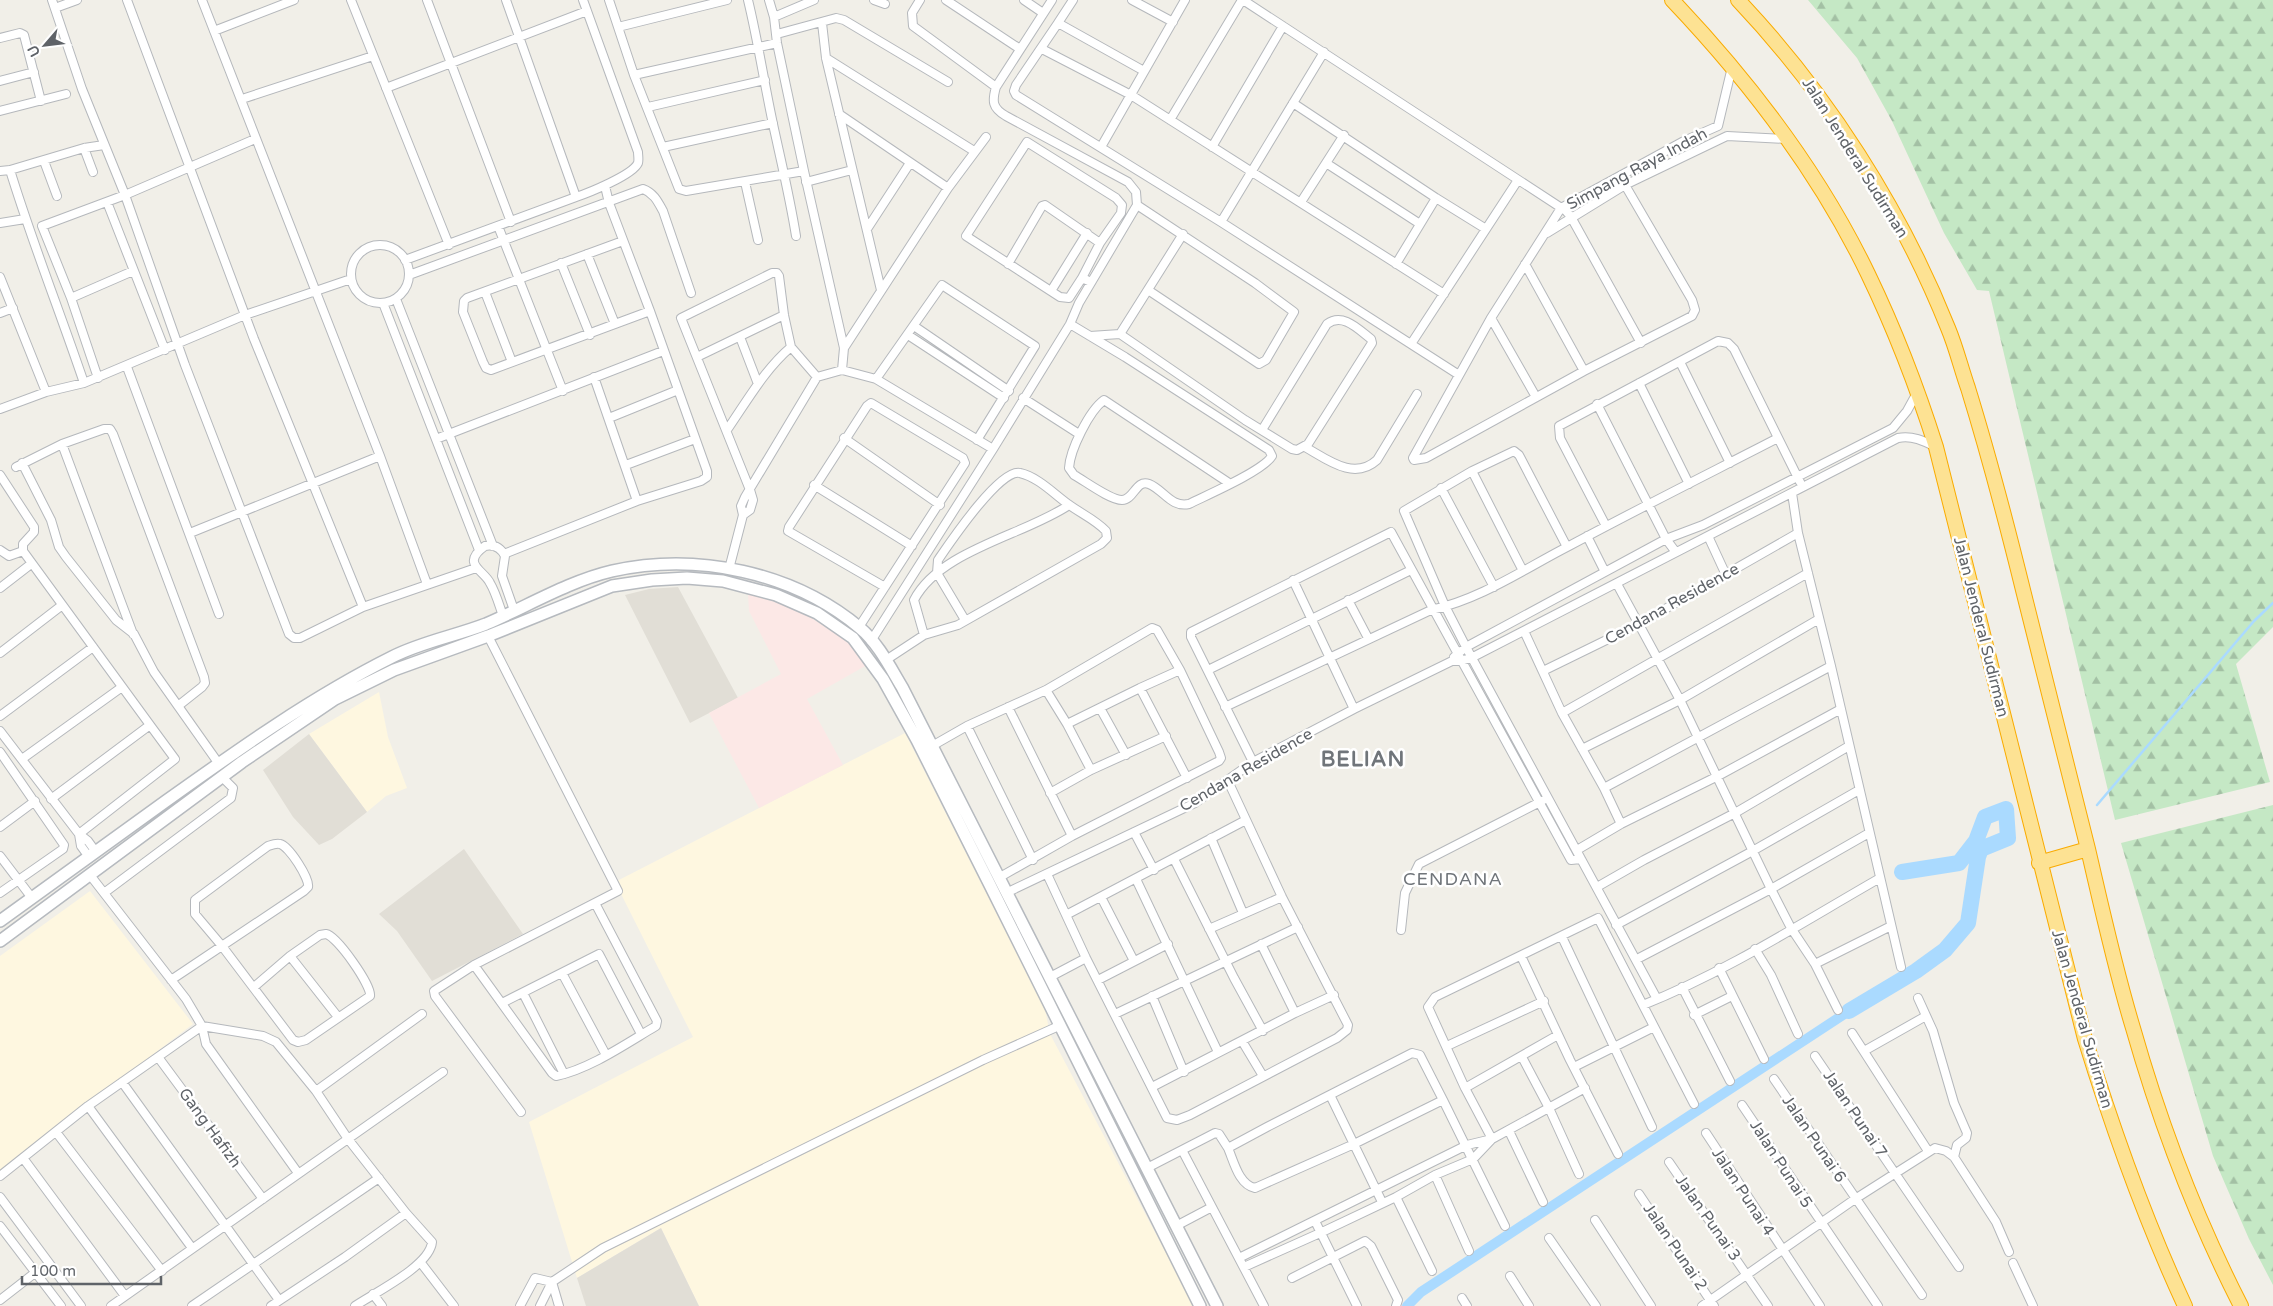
<svg xmlns="http://www.w3.org/2000/svg" width="2273" height="1306" font-family="'Varela Round',sans-serif">
<style>
.commercial{fill:#fef7e0}
.education{fill:#e1ded6}
.medical{fill:#fce8e6}
.forest{fill:url(#forest-firs)}
.lines{fill:none;stroke-linecap:round;stroke-linejoin:round}
.stream{stroke:#aadaff;stroke-width:2.5}
.canal{stroke:#aadaff;stroke-width:10}
.river{stroke:#aadaff;stroke-width:16}
.street-casing{stroke:#b5b8bc;stroke-width:10}
.secondary-casing{stroke:#b6babf;stroke-width:14}
.highway-casing{stroke:#f9ab00;stroke-width:16}
.street{stroke:#fff;stroke-width:8}
.secondary{stroke:#fff;stroke-width:11}
.highway{stroke:#fde293;stroke-width:14}
.labels{text-anchor:middle;dominant-baseline:central;stroke-width:5;stroke-linejoin:round;paint-order:stroke}
.street-label{font-size:16px;fill:#5f6368;stroke:#fff}
.neighbourhood-label{font-size:18px;letter-spacing:1px;fill:#70757a;stroke:#fff}
.district-label{font-size:21px;font-weight:bold;letter-spacing:1px;fill:#70757a;stroke:#fff}
</style>
<defs>
<pattern id="forest-firs" width="22" height="20" patternUnits="userSpaceOnUse" patternTransform="scale(1.25)"><rect width="22" height="20" fill="#c5e8c5"/><path d="M5 1l3.5 6h-7zM16 11l3.5 6h-7z" fill="#a3c0a4"/></pattern>
</defs>
<rect width="100%" height="100%" fill="#f1efe8"/>
<path class="commercial" d="M379,692L388,737L407,788L386,796L367,812L309,734Z
M905,733L1045,1009L1050,1034L1194,1306H699L661,1228L577,1278L529,1122L693,1037L615,882Z
M90,891L193,1024L0,1171V956Z"/>
<path class="education" d="M678,587L738,698L690,723L625,595L649,589Z
M309,734L367,812L332,839L319,845L293,817L263,770Z
M464,849L523,934L432,981L397,931L379,914Z
M661,1228L699,1306H586L577,1278Z"/>
<path class="medical" d="M748,594L782,604L813,619L848,642L867,665L807,699L843,765L759,808L709,713L781,674L749,611Z"/>
<path class="forest" d="M1808,0H2273V627L2236,664L2270,782L2115,820L1989,291L1977,290L1944,233L1892,121L1857,58Z
M2273,805V1285L2249,1239L2213,1156L2121,843Z"/>
<g class="lines">
<path class="stream" d="M2097,805L2254,621L2273,603"/>
<path class="canal" d="M1407,1306L1421,1292L1849,1011"/>
<path class="river" d="M1849,1011L1916,971L1945,950L1968,923L1978,857L1981,849L2008,838L2006,809L1985,817L1976,841L1959,863L1902,872"/>
<g class="street-casing">
<path id="street" d="M52,0L82,89L125,195L185,365L289,634L294,638H300L363,607L476,568
M127,0L254,339L363,607
M202,0L380,456L427,584
M351,0L449,245
M427,0L511,222
M506,0L576,197
M609,0L634,75L679,189L686,191L804,171
M748,0C758,41 764,82 773,124C781,161 790,198 796,236
M874,0L885,4
M920,0L912,13L913,26L996,87
M946,0L1020,49
M1024,0L1043,13
M1073,0L1058,23L1144,71
M1132,0L1173,22
M1243,0L1566,211L1571,217L1641,343
M55,8L77,0
M774,17L814,0
M822,23L826,58L881,290
M1058,23L1016,85L1014,91L1016,95L1221,222L1459,375
M618,27L727,0
M214,31L294,0
M777,34L836,18L844,20L948,82
M0,38L20,33L24,35L41,101
M1042,49L1131,95L1444,294
M826,58L974,151
M634,75L777,43
M0,81L34,72
M386,88L587,11
M242,99L373,56
M1293,103L1436,198L1486,229
M648,107L765,80
M0,111L66,94
M839,114L948,188
M1170,120L1242,0
M663,147L773,123
M1101,147L1185,0
M1212,147L1283,26
M84,148L93,172
M44,161L57,196
M1326,163L1420,224
M10,170C32,242 60,312 84,383
M0,171L10,170L84,148L104,145
M745,182L758,240
M806,182L852,170
M1625,185L1692,300L1695,310L1692,316L1584,371L1426,458L1414,460L1413,458L1491,318L1561,208L1684,141L1718,126L1732,67
M107,202L165,350
M1301,202L1344,135
M1137,205L1255,283L1294,312L1266,360L1259,364L1148,290
M1221,222L1324,52
M0,223L25,219
M498,226L563,391
M867,229L910,163
M1547,233L1625,185L1727,136L1787,139
M623,241L467,298L464,301L463,312L483,362L486,368L491,370L650,311
M351 274a29 29 0 1 1 58 0a29 29 0 1 1-58 0Z
M587,254L615,324
M405,260L576,197C588,193 633,175 638,163C639,160 638,155 638,152L583,0
M561,263L590,335
M1008,264L1042,206L1045,205L1100,243
M1396,264L1436,198
M1525,264L1584,371
M409,275L643,189C654,193 658,202 663,211L691,293
M0,277L46,392
M1082,278L1069,298L1060,297L966,236L1027,142L1116,198L1122,205L1121,213L1100,243L1082,278L1091,282
M1051,291L1087,233
M485,292L512,362
M71,298L42,226L125,195L255,139
M396,299L493,546
M383,303L479,550
M0,313L13,308
M1491,318L1536,397
M1070,324L1125,357L1269,450L1272,456C1263,471 1207,495 1189,504C1171,508 1164,490 1149,484C1136,479 1134,500 1122,500C1110,500 1085,481 1074,475L1069,468C1070,450 1089,411 1104,400L1229,483
M914,326L1009,391
M1120,334L1183,234
M908,335L1004,398
M1090,336L1120,334L1245,420L1292,449L1297,450L1308,444L1372,343L1371,339C1359,330 1343,312 1327,324L1262,430
M740,337L758,384
M1411,344L1518,180
M844,348L948,188L986,137
M697,357L784,315
M1680,362L1730,463
M127,367L219,614
M842,370L876,379L993,449
M594,377L637,501
M98,378L71,298L133,271
M876,379L942,285L1035,346L977,440
M1639,383L1689,484
M1023,398L1079,434
M1597,404L1666,539L1675,551
M0,409L46,392L84,383L245,315L351,279
M609,418L678,390
M727,430C747,401 765,369 791,347
M844,438L940,505
M436,439L663,351
M62,444L133,634
M1305,447C1328,460 1354,481 1377,460L1417,394
M22,463L51,520L59,547L66,557L116,620L134,634L154,672L219,764
M626,465L695,439
M16,467L62,444L104,429H110L113,434L204,677L205,683L202,687L178,706
M1472,471L1523,571
M0,475L34,527V532L23,544V551L150,725L51,799
M814,485L912,546
M1441,488L1494,587
M1792,493L1798,533L1831,666L1901,967
M743,515L750,510L753,500L750,490L681,318L772,273H777L779,276L784,315L791,347L817,377
M1606,526L1560,438L1559,426L1718,341L1728,343L1734,349L1800,482
M190,533L380,456
M1587,536L1605,572
M1708,536L1726,575
M1567,547L1519,455L1514,451L1472,471L1404,511L1445,606L1466,647L1657,999
M0,550L9,556L23,551
M504,554L637,501L701,481L707,477V471L650,311L609,203L605,186
M729,569L743,515L741,506L745,497L817,377L842,370L844,348L804,171L777,43L774,17L769,0
M1293,580L1354,709
M1617,584L1680,700L1771,889L1791,928L1815,964L1838,1010
M0,588L31,564
M1348,600L1368,638
M503,616C499,605 496,593 490,583C484,570 460,564 485,546C495,544 501,548 505,556L502,576L514,610
M859,627L965,463L963,458L871,403L867,406L789,527L788,531L885,587
M1524,631L1562,713L1604,788L1621,824
M924,635L914,600C940,550 1025,535 1069,505
M488,636L618,891L474,965L434,991L435,996L521,1112
M871,641L993,449L1070,324L1079,303L1137,205L1136,192L1128,182L1006,116C992,108 992,101 996,87L1052,0
M0,653L61,606
M1454,657L1466,647L1666,539L1703,525L1893,428L1907,411L1918,391
M886,660L924,635L958,625L1101,544L1107,538L1106,531C1096,520 1080,513 1068,504C1054,494 1038,477 1020,473C1000,468 949,544 938,560L937,573L965,620
M1208,670L1411,570
M1543,671L1637,625L1798,533
M1140,688L1187,778
M1046,690L1067,724L1091,770
M1008,707L1072,836
M1225,707L1431,610C1481,599 1524,569 1569,546C1638,509 1708,474 1778,438
M1100,708L1126,755
M1562,713L1808,573
M0,716L93,647
M1067,724L1140,688L1180,670
M967,726L1033,860
M0,731L79,834L175,759L150,725
M932,746L967,726L1046,690L1152,628L1157,630L1180,670L1219,752L1221,758L1219,761L1072,836L1000,877
M1582,749L1680,700L1819,619
M0,752L64,845L63,849L0,893
M22,759L122,687
M1253,762L1191,637V632L1391,532L1571,860L1581,859
M1604,788L1831,666
M1050,793L1091,770L1166,736
M0,827L35,801
M1134,832L1154,870
M79,834L81,846L89,857
M79,834L88,841L96,852
M1211,838L1243,913
M1577,850L1621,824L1718,776L1841,709
M0,856L32,898
M1174,859L1234,978L1263,1031
M1047,874L1086,958L1167,1118L1177,1120L1190,1115L1337,1038L1347,1030L1348,1025L1282,897L1228,781
M90,875L186,999L202,1026L206,1044L298,1173
M1136,879L1218,1052
M1597,887L1644,860L1735,813L1849,746
M1008,892L1195,803L1253,762L1354,709L1452,661H1461L1473,657L1898,438C1912,435 1924,441 1936,447
M104,893L231,798L233,788L222,777
M1101,897L1134,961
M1066,915L1246,820
M1616,925L1749,853L1859,790
M1209,929L1282,897
M1401,930L1405,893L1419,864L1542,801
M1562,937L1652,1127
M1261,944L1295,1013
M1755,949L1771,975L1798,1034
M290,956L338,1017
M1521,956L1570,1060L1618,1154
M1637,959L1771,889L1869,833
M1815,964L1891,926
M474,965L552,1073L556,1076C590,1069 627,1043 656,1026L657,1021L595,903
M1719,968L1764,1059
M562,973L606,1055
M1050,977L1086,958
M171,980L304,891L308,887C310,879 289,846 280,844C276,843 271,845 268,846L195,900V914L222,946L293,1040L298,1042L306,1040L370,996C372,986 337,936 326,934L320,935L290,956L254,987
M1098,980L1168,944
M1682,987L1730,1081
M523,993L564,1074
M1152,996L1184,1072
M1918,998L1933,1031L1954,1103L1967,1133L1966,1138L1957,1145L1954,1157
M502,1003L599,954L641,1034
M1643,1005C1726,972 1803,922 1880,878
M1115,1014L1298,927
M1694,1015L1732,996
M1852,1033L1928,1151
M1242,1041L1263,1076
M1447,1046L1544,1001
M1864,1051L1926,1016
M1815,1056L1959,1267
M158,1057L263,1199
M1522,1057L1549,1108L1579,1174
M1574,1067L1654,1027
M1774,1079L1922,1295
M122,1082L279,1300
M1152,1087L1295,1013L1334,995
M1465,1088L1558,1035
M316,1091L422,1014
M1330,1095L1382,1202
M1443,1100L1505,1226
M1742,1105L1878,1306
M88,1106L192,1248
M1509,1131L1543,1202
M56,1132L162,1271
M1706,1133L1820,1306
M1492,1139L1465,1088L1428,1007L1435,997L1598,918L1694,1104
M1182,1150L1264,1306
M23,1158L125,1296
M1669,1162L1768,1306
M1147,1168L1215,1133L1219,1134L1228,1148L1267,1127L1412,1053L1420,1055L1443,1100L1354,1144L1255,1188C1239,1185 1234,1162 1228,1148
M1435,1175L1469,1251
M0,1176L88,1106L202,1026L263,1036L276,1042L316,1091L348,1139L406,1213L432,1242C430,1266 374,1293 355,1306
M1639,1194L1714,1306
M0,1197L81,1306
M1396,1197L1432,1271
M1595,1220L1651,1306
M1315,1221L1357,1306
M0,1226L61,1306
M1176,1226L1212,1207
M1549,1238L1596,1306
M1239,1258L1467,1145L1492,1139L1585,1088
M421,1263L454,1306
M2013,1263L2033,1306
M1244,1267L1320,1233L1396,1197L1435,1175L1473,1159L1492,1139
M1510,1276L1529,1306
M1292,1278L1365,1241L1371,1246L1398,1300L1396,1306
M552,1282L559,1306
M373,1294L382,1306
M1462,1298L1467,1306
M0,1300L36,1272
M111,1306L443,1072
M192,1306L379,1178
M271,1306L345,1257L406,1213
M520,1306L535,1278L552,1282
M540,1306L552,1282L603,1248L983,1060L1061,1025
M1702,1306L1855,1199L1935,1148L1946,1151L1954,1157L1996,1222L2009,1252"/>
</g>
<g class="secondary-casing">
<path id="secondary" d="M0,921C55,881 111,841 166,801C239,749 312,697 392,657C421,642 455,636 486,624C526,607 569,581 612,571C697,552 793,572 860,628C878,643 890,667 902,687L1217,1306
M0,941L242,762L335,699L394,670L488,636L612,586L652,580L687,578L723,581L776,595L817,613L853,638L883,679L917,740L989,883L1200,1306"/>
</g>
<g class="highway-casing">
<path id="highway" d="M1672,0C1748,80 1820,174 1868,274C1895,330 1917,387 1936,447L2085,1039C2113,1130 2145,1220 2185,1306
M1738,0C1827,94 1900,208 1948,328C1956,347 1961,368 1968,388C1989,456 2007,525 2024,594C2045,679 2067,764 2088,849C2102,909 2115,969 2133,1028C2160,1123 2196,1218 2241,1306
M2039,863L2088,849"/>
</g>
<use href="#street" class="street"/>
<use href="#secondary" class="secondary"/>
<use href="#highway" class="highway"/>
</g>
<g class="labels">
<g class="street-label">
<text transform="translate(1855 158) rotate(58)">Jalan Jenderal Sudirman</text>
<text transform="translate(1637 169) rotate(-28)">Simpang Raya Indah</text>
<text transform="translate(1672 604) rotate(-29)">Cendana Residence</text>
<text transform="translate(1981 627) rotate(76)">Jalan Jenderal Sudirman</text>
<text transform="translate(1246 770) rotate(-30)">Cendana Residence</text>
<text transform="translate(2082 1019) rotate(74)">Jalan Jenderal Sudirman</text>
<text transform="translate(1855 1114) rotate(56)">Jalan Punai 7</text>
<text transform="translate(210 1128) rotate(54)">Gang Hafizh</text>
<text transform="translate(1814 1139) rotate(56)">Jalan Punai 6</text>
<text transform="translate(1781 1164) rotate(57)">Jalan Punai 5</text>
<text transform="translate(1743 1192) rotate(57)">Jalan Punai 4</text>
<text transform="translate(1708 1218) rotate(55)">Jalan Punai 3</text>
<text transform="translate(1675 1247) rotate(56)">Jalan Punai 2</text>
</g>
<g class="neighbourhood-label">
<text x="1453" y="879">CENDANA</text>
</g>
<g class="district-label">
<text x="1363" y="759">BELIAN</text>
</g>
</g>
<g transform="translate(45 45) rotate(242)" stroke="#ffffff" stroke-width="4" paint-order="stroke">
<path d="M0-4L9 19L0 12L-9 19Z" fill="#5f6368"/>
<text y="-8" font-size="14" font-weight="bold" text-anchor="middle" fill="#5f6368">U</text>
</g>
<path d="M22 1276v8h139v-8" fill="none" stroke="#5f6368" stroke-width="2.5"/>
<text x="30" y="1276" font-size="15" fill="#5f6368" stroke="#ffffff" stroke-width="4" paint-order="stroke">100 m</text>
</svg>
